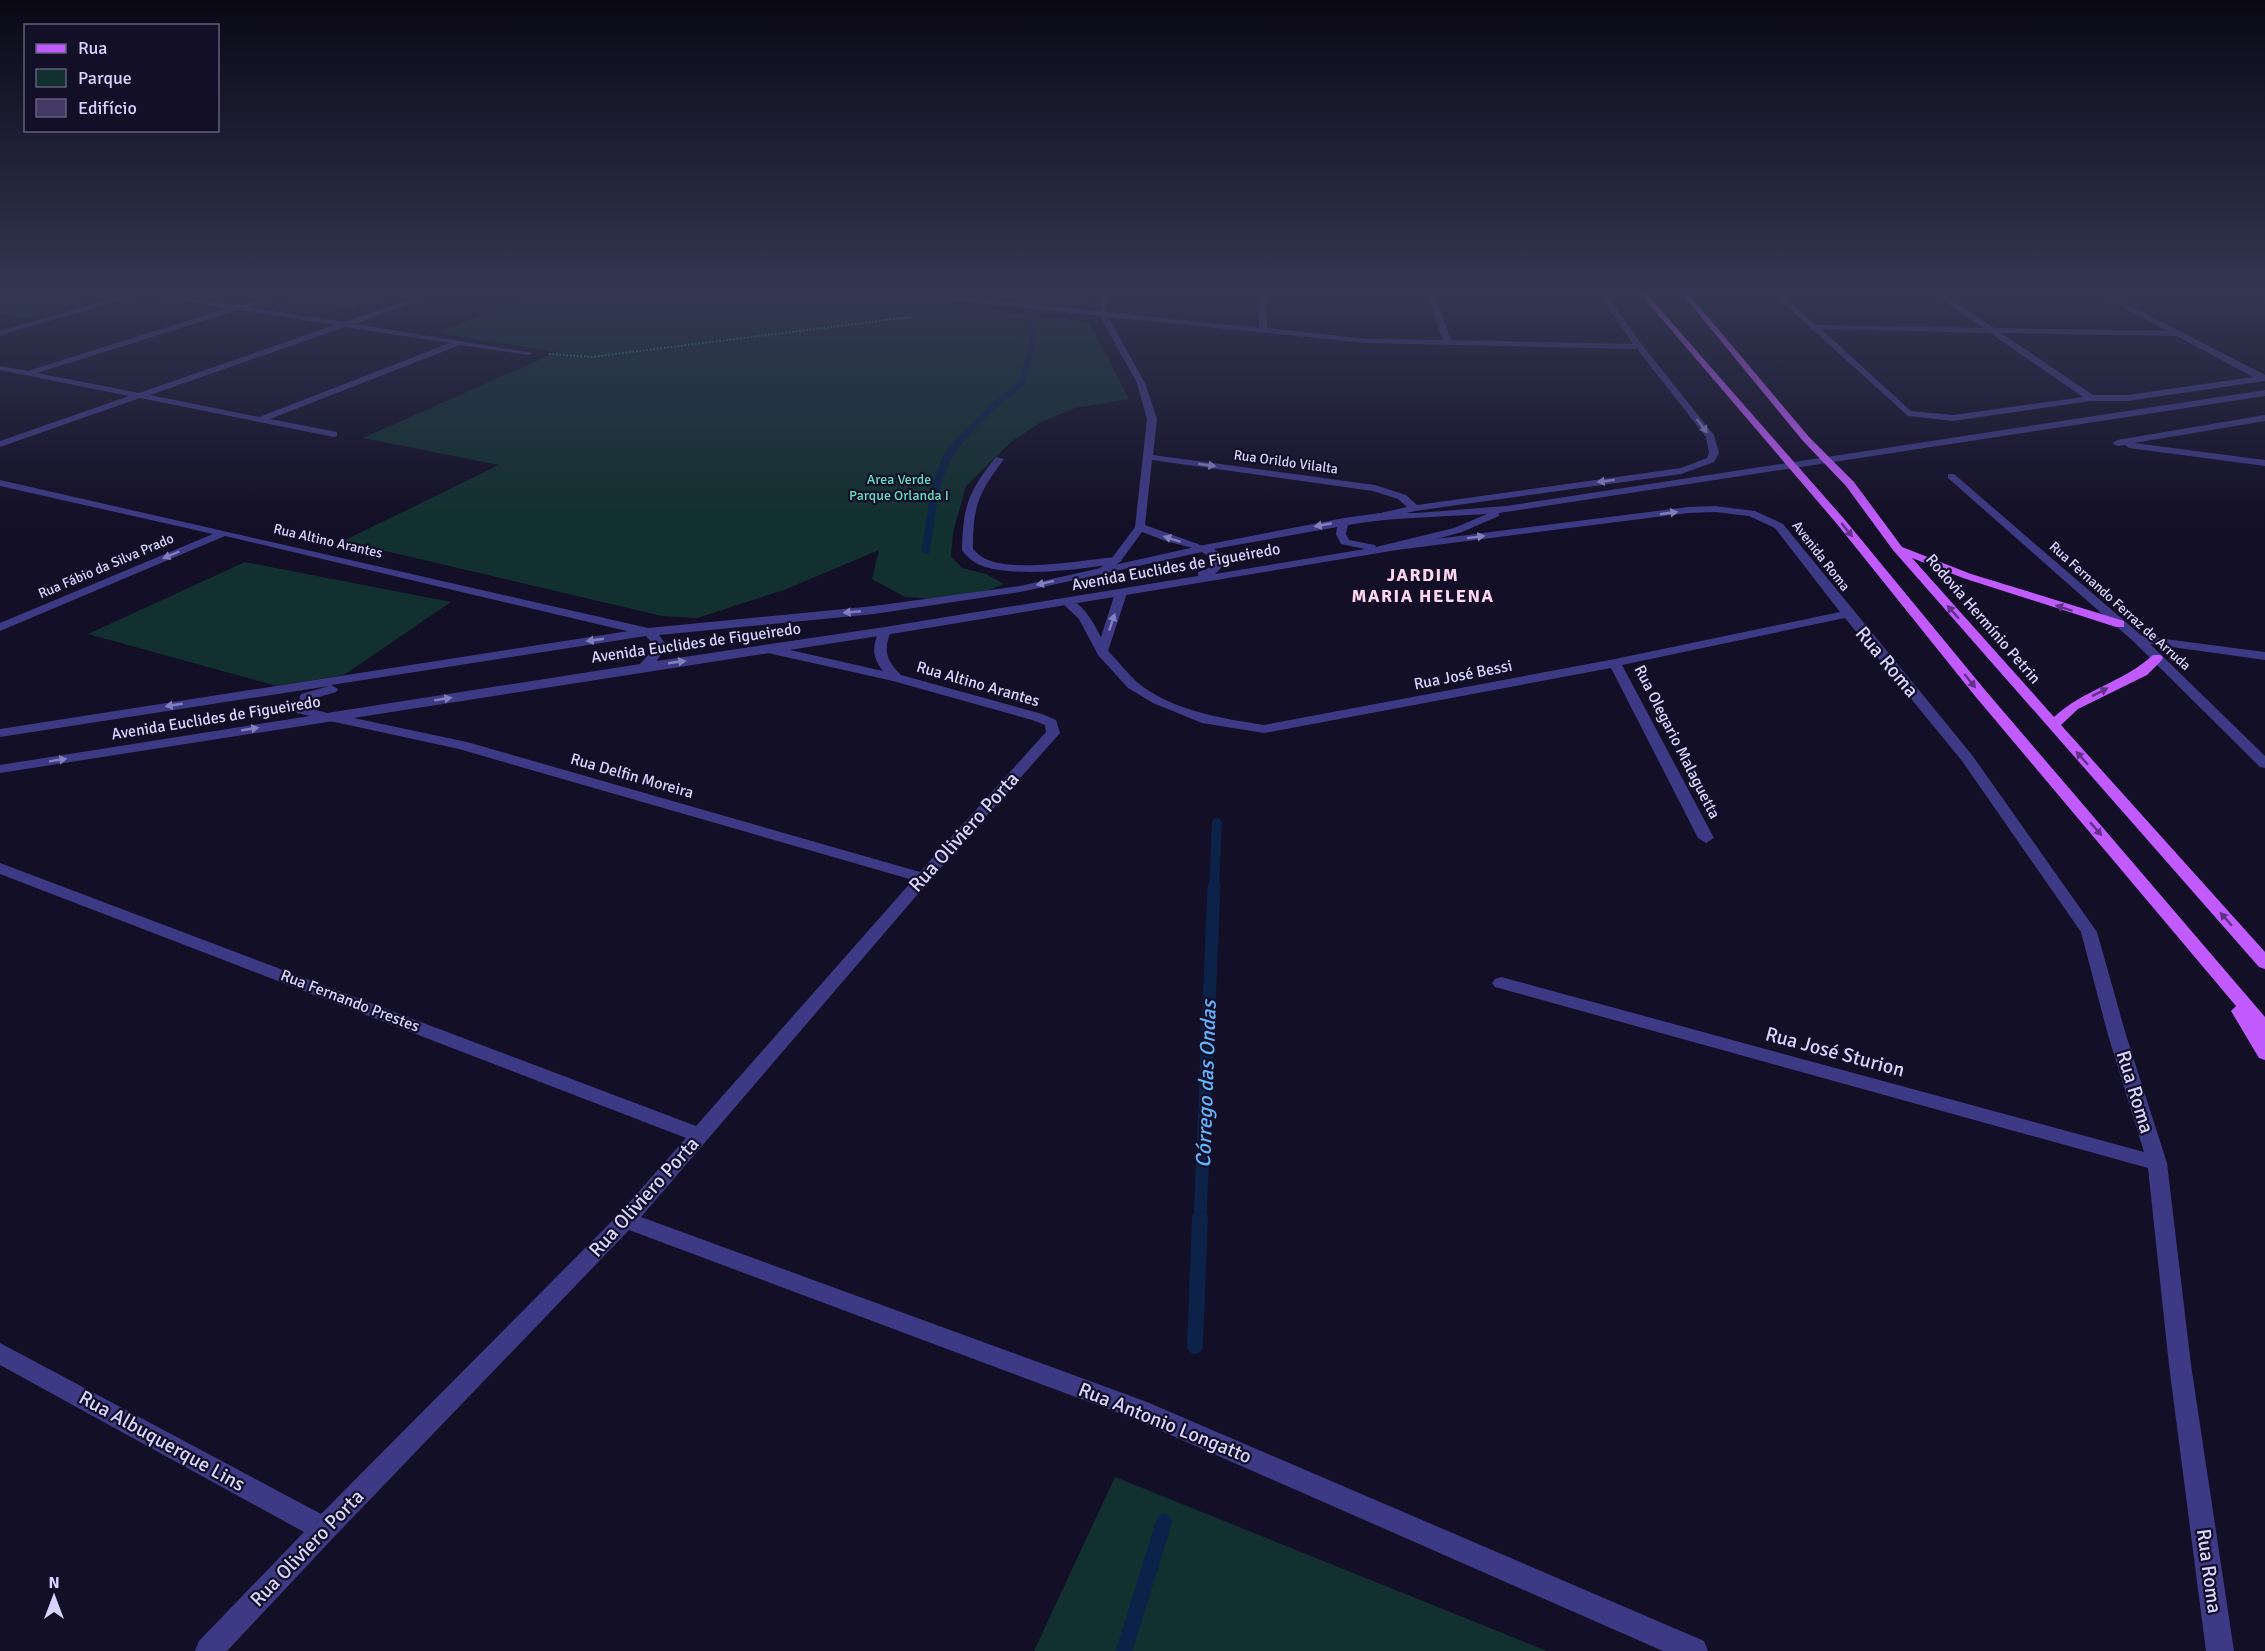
<svg xmlns="http://www.w3.org/2000/svg" width="2265" height="1651" font-family="Signika,sans-serif">
<style>
.green{fill:#12302f}
.lines{fill:none;stroke-linecap:round;stroke-linejoin:round}
.stream-far4{stroke:#0c2248;stroke-width:6}
.stream-far3{stroke:#0c2248;stroke-width:8}
.stream-far2{stroke:#0c2248;stroke-width:10}
.stream-far1{stroke:#0c2248;stroke-width:13}
.stream{stroke:#0c2248;stroke-width:16}
.path{stroke:#2fb8b0;stroke-width:2;stroke-dasharray:1.5 2;stroke-linecap:butt}
.service{fill:#3d3a85;fill-rule:evenodd}
.minor{fill:#3d3a85;fill-rule:evenodd}
.tertiary{fill:#3d3a85;fill-rule:evenodd}
.primary{fill:#c25bff;fill-rule:evenodd}
.wall{fill:#312854}
.shaded-wall{fill:#1d163a}
.building{fill:#433a66;stroke:#5a527e;stroke-width:1.5}
.oneway{fill:#837fbc}
.oneway2{fill:#623188}
.labels{text-anchor:middle;dominant-baseline:central;stroke-width:4.5;stroke-linejoin:round;paint-order:stroke}
.far-street-label{font-size:14px;fill:#d9d4ff;stroke:#130f26}
.far-park-label{font-size:14px;fill:#5fe0c0;stroke:#130f26}
.street-label{font-size:16px;fill:#d9d4ff;stroke:#130f26}
.far-district-label{font-size:18px;font-weight:bold;letter-spacing:1.5px;fill:#ffd6f0;stroke:#130f26}
.near-street-label{font-size:20px;fill:#d9d4ff;stroke:#130f26}
.near-water-label{font-size:21px;font-style:italic;fill:#62b6ff;stroke:#130f26}
</style>
<rect width="100%" height="100%" fill="#130f26"/>
<path class="green" d="M44,291H107L106,295L26,318L0,314V303Z
M545,291H813L1089,322L1129,399L1075,408L1041,422L1011,442L966,486L953,533L951,556L962,568L986,574L1004,584L972,597L951,600L905,597L872,579L879,550L784,590L697,618L662,616L343,541L499,465L363,438L557,352L436,333Z
M965,291H1087L1083,306L970,297Z
M245,562L451,602L344,675L277,686L88,634Z
M1115,1477L1547,1651H1034Z"/>
<g class="lines">
<path class="stream-far4" d="M1024,306L1027,291
M959,441L991,408L1022,383L1034,337L1026,311"/>
<path class="stream-far3" d="M926,550C932,513 933,467 961,439"/>
<path class="stream-far2" d="M1214,889L1217,823"/>
<path class="stream-far1" d="M1200,1220L1214,887"/>
<path class="stream" d="M1195,1346L1200,1218
M1124,1651L1164,1522"/>
<path class="path" d="M549,354L591,357L911,317"/>
<path class="service" d="M996,457L1004,459C978,494 973,505 973,549C977,553 982,558 988,560C1017,572 1084,560 1116,557L1122,560L1120,562C1087,570 1010,578 980,565C973,562 966,556 962,550C963,506 968,492 996,457Z"/>
<path class="minor" d="M27,291H38L0,302V298Z
M127,291C163,288 199,303 235,305C255,306 274,291 294,291L248,307L344,322L435,291H444L355,324L533,353L529,355L460,345L270,419L337,432V436L334,437L140,398L0,447V441L129,396L0,370V366L28,371L228,308L141,295L0,335V331L131,293ZM238,310L335,325L139,393L37,373ZM345,327L450,343L259,417L150,395Z
M877,291H897L1100,311L1103,291H1110L1107,312L1259,328L1260,291H1267V328L1366,339L1443,340L1426,291H1433L1451,340L1633,344L1597,291H1604L1642,345L1714,435L1719,453L1714,462L1681,474L1415,511L1380,519L1376,518V514L1407,507L1398,499L1373,491L1152,460L1145,525L1209,548L1204,551L1166,541L1142,532L1120,562L1106,571L1100,568L1112,558L1135,527L1147,419L1137,383L1100,316L880,293ZM1108,317L1366,343L1637,349L1706,437L1709,453L1707,458L1681,468L1417,505L1406,495L1375,485L1153,455L1157,419L1145,383Z
M1770,291H1778L1816,325L1983,328L1930,291H1938L1994,328L2167,331L2093,291H2102L2265,375V381L2127,401H2091L1953,421L1908,416ZM1821,329L1990,333L2083,397L1953,415L1911,411ZM2001,333L2177,336L2253,377L2127,395H2093Z
M2248,291H2257L2265,294V299Z
M2265,415V421L2134,443L2265,460V466L2129,448L2125,445L2117,446L2112,443L2117,440Z
M1948,474H1954L2142,636L2265,652V660L2150,644L2265,756V768L2260,767L2134,642L1948,478Z
M0,480L648,628L654,632L648,636L225,536L0,631V623L213,534L0,486Z
M1715,506L1755,511L1783,524L1972,755L2097,932L2126,1035L2167,1163L2191,1365L2234,1651H2206L2169,1365L2148,1168L1495,987L1492,983L1495,979L1501,977L2144,1152L2108,1035L2081,932L1962,761L1845,618L1622,665L1714,838L1706,843L1698,838L1611,668L1264,733L1202,723L1153,703L1128,688L1098,655L1079,619L1061,602L1067,598C1084,604 1093,622 1101,637L1115,593L1121,590L1125,591L1127,593L1108,651C1118,661 1127,673 1137,682C1172,711 1221,718 1264,725L1615,659L1840,612L1775,528L1749,516L1715,512L1688,513L1397,550L1392,547L1397,544L1688,507Z
M885,627L891,631C883,651 886,660 901,675L1042,714L1056,720L1060,733L929,881L641,1217L1147,1402L1704,1641L1708,1651H1663L1132,1418L629,1230L333,1538L227,1651H195L199,1641L304,1532L0,1365V1343L321,1514L619,1214L686,1138L0,874V863L696,1126L913,880L459,749L330,721L323,717L330,713L467,742L920,872L1046,732L1045,725L1032,720L893,681L768,653L762,649L768,645L883,671C872,657 872,647 879,631Z"/>
<path class="tertiary" d="M2265,390V396L1499,513V516L1462,532L1397,550L885,635L0,773V765L310,716L297,713L295,710L301,694L329,686L0,737V729L648,628L874,606L1020,586L1204,545L1344,518L1380,513H1417L1506,506ZM1487,514L1454,528L1376,547L1375,545L1349,540L1346,534L1348,525C1394,517 1441,517 1487,514ZM1337,527L1336,534L1341,544L1365,549L1215,574L1227,562L1222,554L1214,549ZM1202,552L1215,561L1207,569L1198,572V576L885,627L657,661L666,645L659,635L874,614L1020,592ZM646,636L654,645L649,654L640,664L327,713L309,708L312,699L336,692L338,689L331,685Z"/>
<path class="primary" d="M1638,291H1644L1845,520L1985,690L2265,1017V1060L2259,1058L2231,1011L2236,1006L1975,696L1837,524Z
M1680,291H1686L1809,437L1854,482L1902,547L1971,574L2124,621V627H2116L1963,578L1912,558L2054,717C2083,690 2124,682 2153,655H2161L2163,658L2161,661L2147,675L2078,709L2061,725L2265,952V969L2259,967L1893,550L1846,486L1803,441Z"/>
</g>
<path class="wall" d="M284,291H413L356,310L331,306L330,303L319,306L287,301Z"/>
<path class="shaded-wall" d="M320,291H350L326,292L330,303L319,306L315,292Z
M367,291H413L356,310L351,296Z"/>
<path class="building" d="M304,291H320L315,292Z
M332,291H367L351,296L326,292Z"/>
<defs><path id="oneway-solid" d="M-6-.8H1V-3.2L6.5 0L1 3.2V.8H-6Z" transform="scale(1.5)"/></defs>
<g class="oneway">
<use href="#oneway-solid" transform="translate(1702 426) rotate(53)"/>
<use href="#oneway-solid" transform="translate(1207 465) rotate(8)"/>
<use href="#oneway-solid" transform="translate(1606 481) rotate(172)"/>
<use href="#oneway-solid" transform="translate(1669 513) rotate(-8)"/>
<use href="#oneway-solid" transform="translate(1323 525) rotate(169)"/>
<use href="#oneway-solid" transform="translate(1476 537) rotate(-7)"/>
<use href="#oneway-solid" transform="translate(1172 539) rotate(-162)"/>
<use href="#oneway-solid" transform="translate(171 555) rotate(157)"/>
<use href="#oneway-solid" transform="translate(1045 583) rotate(166)"/>
<use href="#oneway-solid" transform="translate(852 612) rotate(175)"/>
<use href="#oneway-solid" transform="translate(1112 622) rotate(-72)"/>
<use href="#oneway-solid" transform="translate(595 640) rotate(172)"/>
<use href="#oneway-solid" transform="translate(677 662) rotate(-8)"/>
<use href="#oneway-solid" transform="translate(443 699) rotate(-9)"/>
<use href="#oneway-solid" transform="translate(174 705) rotate(171)"/>
<use href="#oneway-solid" transform="translate(250 729) rotate(-9)"/>
<use href="#oneway-solid" transform="translate(58 760) rotate(-9)"/>
</g>
<g class="oneway2">
<use href="#oneway-solid" transform="translate(1847 530) rotate(51)"/>
<use href="#oneway-solid" transform="translate(2064 608) rotate(-162)"/>
<use href="#oneway-solid" transform="translate(1953 612) rotate(-131)"/>
<use href="#oneway-solid" transform="translate(1970 681) rotate(51)"/>
<use href="#oneway-solid" transform="translate(2100 692) rotate(-27)"/>
<use href="#oneway-solid" transform="translate(2082 758) rotate(-132)"/>
<use href="#oneway-solid" transform="translate(2096 829) rotate(49)"/>
<use href="#oneway-solid" transform="translate(2226 919) rotate(-132)"/>
</g>
<linearGradient id="sky" x2="0" y2="1"><stop stop-color="#0a0815"/><stop offset="0.56" stop-color="#333752"/><stop offset="1" stop-color="#333752" stop-opacity="0"/></linearGradient>
<rect width="2265" height="522" fill="url(#sky)"/>
<g class="labels">
<g class="far-street-label">
<text transform="translate(1286 462) rotate(8)">Rua Orildo Vilalta</text>
<text transform="translate(328 541) rotate(13)">Rua Altino Arantes</text>
<text transform="translate(1821 556) rotate(52)">Avenida Roma</text>
<text transform="translate(106 566) rotate(-23)">Rua Fábio da Silva Prado</text>
<text transform="translate(2120 606) rotate(42)">Rua Fernando Ferraz de Arruda</text>
</g>
<g class="far-park-label">
<text x="899" y="479">Area Verde<tspan x="899" dy="16">Parque Orlanda I</tspan></text>
</g>
<g class="street-label">
<text transform="translate(1176 567) rotate(-10)">Avenida Euclides de Figueiredo</text>
<text transform="translate(1983 619) rotate(49)">Rodovia Hermínio Petrin</text>
<text transform="translate(696 643) rotate(-8)">Avenida Euclides de Figueiredo</text>
<text transform="translate(1463 675) rotate(-11)">Rua José Bessi</text>
<text transform="translate(978 684) rotate(16)">Rua Altino Arantes</text>
<text transform="translate(216 718) rotate(-9)">Avenida Euclides de Figueiredo</text>
<text transform="translate(1677 742) rotate(63)">Rua Olegario Malaguetta</text>
<text transform="translate(632 776) rotate(16)">Rua Delfin Moreira</text>
<text transform="translate(350 1001) rotate(21)">Rua Fernando Prestes</text>
</g>
<g class="far-district-label">
<text x="1423" y="575">JARDIM<tspan x="1423" dy="21">MARIA HELENA</tspan></text>
</g>
<g class="near-street-label">
<text transform="translate(1887 662) rotate(50)">Rua Roma</text>
<text transform="translate(964 832) rotate(-48)">Rua Oliviero Porta</text>
<text transform="translate(1835 1052) rotate(15)">Rua José Sturion</text>
<text transform="translate(2135 1092) rotate(73)">Rua Roma</text>
<text transform="translate(644 1197) rotate(-48)">Rua Oliviero Porta</text>
<text transform="translate(1165 1423) rotate(22)">Rua Antonio Longatto</text>
<text transform="translate(162 1441) rotate(29)">Rua Albuquerque Lins</text>
<text transform="translate(307 1548) rotate(-46)">Rua Oliviero Porta</text>
<text transform="translate(2209 1571) rotate(82)">Rua Roma</text>
</g>
<g class="near-water-label">
<text transform="translate(1206 1084) rotate(-88)">Córrego das Ondas</text>
</g>
</g>
<rect x="24" y="24" width="195" height="108" fill="#130f26" stroke="#625e7d" stroke-width="1.5"/>
<rect x="36" y="44" width="30" height="9" fill="#c25bff" stroke="#625e7d" stroke-width="1.5"/>
<text x="78" y="54" font-size="18" fill="#d9d4ff">Rua</text>
<rect x="36" y="69" width="30" height="18" fill="#12302f" stroke="#625e7d" stroke-width="1.5"/>
<text x="78" y="84" font-size="18" fill="#d9d4ff">Parque</text>
<rect x="36" y="99" width="30" height="18" fill="#433a66" stroke="#625e7d" stroke-width="1.5"/>
<text x="78" y="114" font-size="18" fill="#d9d4ff">Edifício</text>
<g transform="translate(54 1597)" stroke="#130f26" stroke-width="4.5" paint-order="stroke">
<path d="M0-4.5L10 22L0 15L-10 22Z" fill="#d9d4ff"/>
<text y="-9" font-size="16" font-weight="bold" text-anchor="middle" fill="#d9d4ff">N</text>
</g>
</svg>
